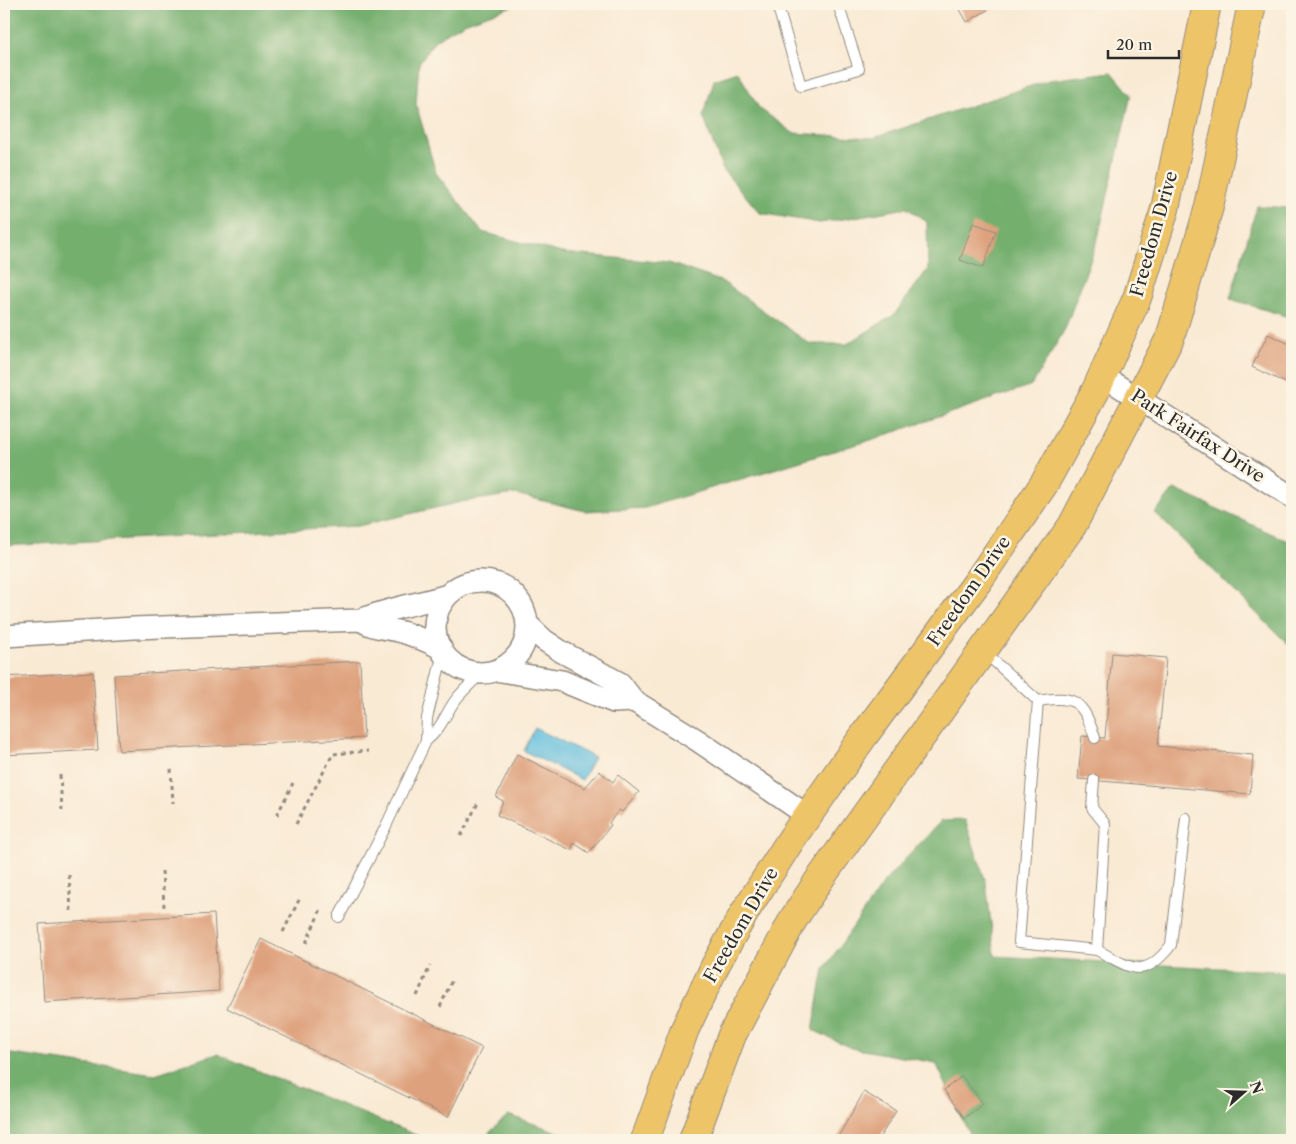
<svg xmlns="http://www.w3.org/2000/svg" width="1296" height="1144" font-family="'Libre Caslon Text',serif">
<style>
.forest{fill:#75af6e;stroke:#506d4c}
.water{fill:#60bede;stroke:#467484}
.building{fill:#dea17d}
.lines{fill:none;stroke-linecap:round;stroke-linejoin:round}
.service-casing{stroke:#928a80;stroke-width:12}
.minor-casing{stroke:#928a80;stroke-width:24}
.primary-casing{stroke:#928a80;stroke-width:30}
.path{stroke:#928a80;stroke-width:3;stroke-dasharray:4 4;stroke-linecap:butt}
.service{stroke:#fff;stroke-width:10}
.minor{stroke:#fff;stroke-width:21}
.primary{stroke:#eec469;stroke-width:28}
.labels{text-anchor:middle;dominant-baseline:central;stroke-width:5;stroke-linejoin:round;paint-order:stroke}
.street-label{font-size:18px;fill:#2b2b2b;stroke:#fcf5e5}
</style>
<rect width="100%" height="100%" fill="#fcf5e5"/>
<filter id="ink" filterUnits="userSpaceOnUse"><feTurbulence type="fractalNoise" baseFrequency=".02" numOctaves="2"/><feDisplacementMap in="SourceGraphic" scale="10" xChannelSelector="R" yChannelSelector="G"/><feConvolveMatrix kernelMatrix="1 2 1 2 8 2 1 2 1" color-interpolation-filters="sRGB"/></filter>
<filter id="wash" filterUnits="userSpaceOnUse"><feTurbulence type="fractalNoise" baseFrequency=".0096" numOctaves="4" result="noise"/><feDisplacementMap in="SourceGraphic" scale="20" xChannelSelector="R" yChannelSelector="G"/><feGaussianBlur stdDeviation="1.12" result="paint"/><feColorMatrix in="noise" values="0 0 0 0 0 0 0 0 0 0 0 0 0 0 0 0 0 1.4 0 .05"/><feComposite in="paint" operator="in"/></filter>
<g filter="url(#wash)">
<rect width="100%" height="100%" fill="#f9ead4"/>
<path class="forest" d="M4,4H518L464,23L435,40L419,63L416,104L436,173L482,232L562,253L669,263L723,282L810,344H847L894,315L928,269L927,222L907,208L820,223L760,213L723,170L703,116L714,80L738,72L759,108L793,133L873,138L1049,80L1112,72L1131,95L1097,242L1065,329L1032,385L874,439L645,508L585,511L515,494L461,502L358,526L4,546Z
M1257,206L1292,208V318L1230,299Z
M1174,489L1292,543V648L1155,513Z
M965,820L986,882L995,956L1292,972V1140H972L936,1063L851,1048L813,1030L824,969L884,882L941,821Z
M4,1053L155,1074L217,1054L428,1140H4Z
M508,1115L570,1136V1140H482Z"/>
<path class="water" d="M535,728L594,757L582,780L524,751Z"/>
<g id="blocks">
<path class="building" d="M957,4H998L967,22Z
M973,223L996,231L983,268L960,260Z
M1268,334L1292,345V386L1252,367Z
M1112,653L1166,658L1158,746L1253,755L1250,794L1078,779L1082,736L1105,738Z
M360,661L364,738L119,751L114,675Z
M93,672L98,750L4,755V677Z
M517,754L585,788L599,771L613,782L618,775L639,792L622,812L619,810L609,823L611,825L589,853L574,843L571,850L497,815L503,801L496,797Z
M214,914L219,991L44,1002L39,924Z
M261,939L482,1048L448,1117L227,1008Z
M962,1076L983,1104L964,1118L944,1090Z
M864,1092L896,1111L878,1140H836Z"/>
</g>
</g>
<g filter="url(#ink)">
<use href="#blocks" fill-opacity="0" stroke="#928a80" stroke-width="1"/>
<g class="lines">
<g class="service-casing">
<path id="service" d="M777,4L801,86L859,69L838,4
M983,651L1038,701L1019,942L1097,950L1105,824L1092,808L1094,780
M1038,701C1076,694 1083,702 1095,738
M426,741C441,729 444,717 454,702C462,691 472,682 482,673
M339,917L385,828L426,741L427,718L443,653
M1097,950C1130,967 1143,982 1171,945L1186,818"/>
</g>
<g class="minor-casing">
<path id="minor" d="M1103,376L1292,497
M435 627a46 46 0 1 1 92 0a46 46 0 1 1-92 0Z
M360,620C374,628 379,627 393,630C410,633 426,641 441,648
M527,624L544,640L562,652L620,683L634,701L697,740L808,816
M4,636L134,628L360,620C388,608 419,604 448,595
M501,671L562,681L614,702L634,701"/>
</g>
<g class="primary-casing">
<path id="primary" d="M645,1140L685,1029L716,964L746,910L792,838L865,734L978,581L1044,484L1096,390L1137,298L1165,209L1207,4
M693,1140L732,1035L794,918L819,880L1072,526L1170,338L1209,207L1252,4"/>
</g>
<path class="path" d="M171,769L173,803
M60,775L62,810
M277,815L293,783
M296,824L333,754L368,751
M461,836L479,801
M162,871L164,907
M69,875L71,912
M283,932L300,898
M306,943L321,909
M417,996L430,966
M440,1007L453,978"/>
<use href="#service" class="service"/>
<use href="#minor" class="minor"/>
<use href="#primary" class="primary"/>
</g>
</g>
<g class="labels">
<g class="street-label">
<text transform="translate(1154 234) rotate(-74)">Freedom Drive</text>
<text transform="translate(1198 436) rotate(33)">Park Fairfax Drive</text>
<text transform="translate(969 591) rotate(-55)">Freedom Drive</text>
<text transform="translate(741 925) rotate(-60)">Freedom Drive</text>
</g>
</g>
<rect width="1296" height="1144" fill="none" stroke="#fcf5e5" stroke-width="20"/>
<g transform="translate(1244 1092) rotate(70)" stroke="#fcf5e5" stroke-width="4" paint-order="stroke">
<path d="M0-4L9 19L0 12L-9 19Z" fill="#2b2b2b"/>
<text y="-8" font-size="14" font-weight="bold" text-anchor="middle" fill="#2b2b2b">N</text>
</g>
<path d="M1108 50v8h71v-8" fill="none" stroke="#2b2b2b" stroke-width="2.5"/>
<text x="1116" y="50" font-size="15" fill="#2b2b2b" stroke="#fcf5e5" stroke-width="4" paint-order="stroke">20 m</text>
</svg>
